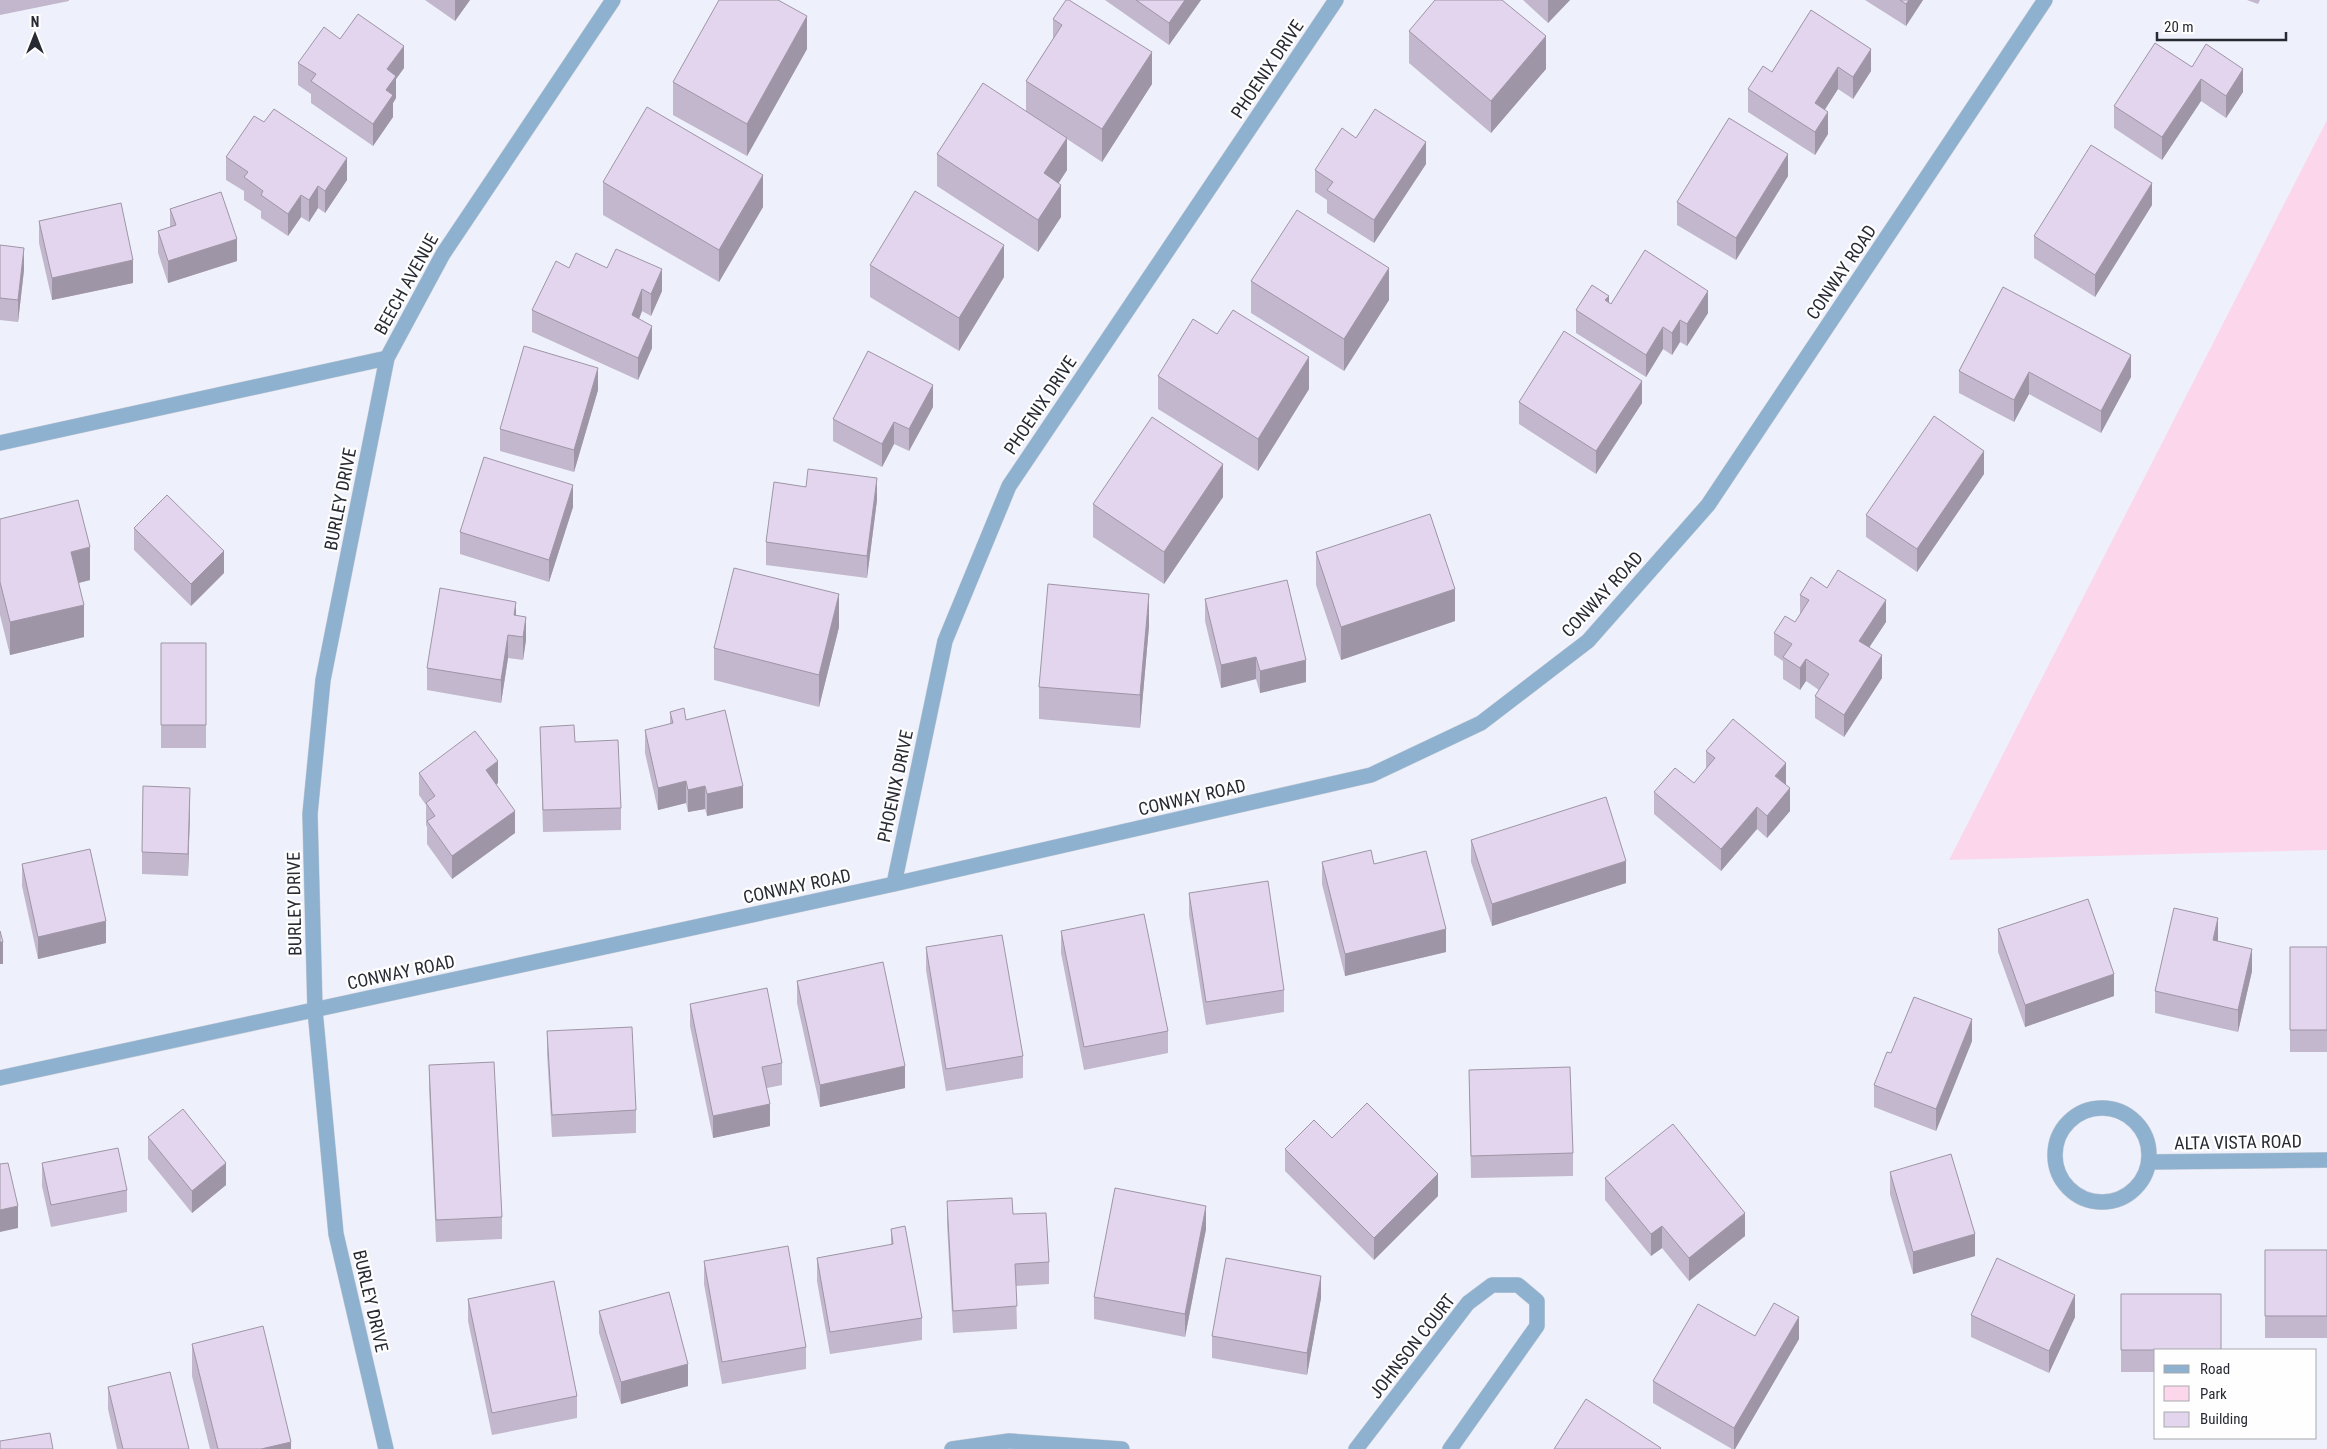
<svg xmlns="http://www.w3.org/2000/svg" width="2327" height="1449" font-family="'Roboto Condensed',sans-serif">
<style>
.green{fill:#fcd7ec}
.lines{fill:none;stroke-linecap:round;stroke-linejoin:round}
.street-casing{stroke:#cacdd7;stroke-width:16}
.street{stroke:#8db1ce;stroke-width:15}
.wall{fill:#c2b7cc}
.shaded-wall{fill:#9e95a6}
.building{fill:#e2d5ed;stroke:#9e95a6}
.labels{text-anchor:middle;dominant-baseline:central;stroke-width:4.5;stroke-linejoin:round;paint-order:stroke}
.street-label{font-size:18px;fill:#282a33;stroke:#fefefe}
</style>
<rect width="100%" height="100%" fill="#eef1fb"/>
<path class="green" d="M2327,120V850L1949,860Z"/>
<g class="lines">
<g class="street-casing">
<path id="street" d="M0,443L387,358
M894,884L945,641L1009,486L1336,0
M0,1078L894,884L1371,775L1481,723L1588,641L1708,505L2045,0
M2055 1155a47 47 0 1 1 94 0a47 47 0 1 1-94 0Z
M2149,1162L2327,1160
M386,1449L336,1234L315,1010L310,814L323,680L387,358L443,254L613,0
M952,1449L1009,1441L1122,1449
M1356,1449L1468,1303L1492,1285H1518L1537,1301V1326L1450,1449"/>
</g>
<use href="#street" class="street"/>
</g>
<path class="wall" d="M0,0H69V1L0,15Z
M425,0H470L455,21Z
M1105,0H1201L1169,45Z
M1523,0H1570L1548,23Z
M1865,0H1923L1906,26Z
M2247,0H2260L2258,4Z
M1811,10L1871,71L1853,99L1838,89L1825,109L1828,134L1815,155L1748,112V89L1772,72Z
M1053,19L1152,84L1102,162L1067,139V170L1059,183L1061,217L1038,252L937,186V154L1026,111V81L1053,39Z
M1409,31L1546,69L1491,133L1409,63Z
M340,39L404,68L396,79V98L393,103V117L373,146L311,103V94L298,85V63Z
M807,49L747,156L673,115V82Z
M2192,67L2243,92L2226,118L2201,101L2162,160L2114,128V106Z
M1356,138L1426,164L1374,243L1327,213V200L1315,192V170Z
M226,157L347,180L325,213L318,208L309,222L301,217L288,236L261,218V211L244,200V191L226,180Z
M1788,176L1736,260L1677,225V202Z
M603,182L763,207L719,282L603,215Z
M2152,205L2095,297L2034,258V236Z
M170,209L237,261L168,283L158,253V231L170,227Z
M39,221L133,283L52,300L39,243Z
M0,245L24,270L18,322L0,320Z
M870,265L1004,277L959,351L870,297Z
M569,268H607L662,291L651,316L642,311L639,319L652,348L638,380L532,332V310Z
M1251,281L1389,300L1344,371L1251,313Z
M2003,287L2131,377L2101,433L2029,394L2014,422L1959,393V371Z
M1609,303L1611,304L1708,313L1687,346L1680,342L1672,355L1663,349L1646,377L1576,333V310Z
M1158,376L1309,389L1258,471L1158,409Z
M598,390L574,472L500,451V429Z
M1519,402L1642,403L1596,474L1519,424Z
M933,407L909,451L894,444L882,467L833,441V419Z
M1984,474L1917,572L1866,537V515Z
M806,487L877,500L867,578L766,565V542Z
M1223,497L1164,584L1093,537V504Z
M573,507L549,582L460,554V532Z
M0,519L90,580L78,583L84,637L10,655L0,615Z
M134,528L224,573L191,606L134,550Z
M1316,552L1455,621L1341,660L1316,585Z
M1827,588L1886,622L1869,647L1882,678L1844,737L1815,718V696L1819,690L1806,681L1800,690L1783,679V661L1774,655V633L1795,622L1800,615V595Z
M1205,599L1306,682L1260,693L1256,679L1221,688L1205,621Z
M516,616L526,640L523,660L508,658L501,703L427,690V668Z
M1149,626L1140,728L1039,719V687Z
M839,627L819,707L714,680V648Z
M161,643H206V748H161Z
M670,712L686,720L743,808L707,816L705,809L688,812L686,803L658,810L645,753V730L670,724Z
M540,727L575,742L621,808V830L543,832Z
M1706,751L1786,786L1790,811L1767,838L1757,829L1721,871L1654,814V792L1694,783L1706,769Z
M419,773L498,783L496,785L515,833L452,879L427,844V827L426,825V805L419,795Z
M190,810L188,876L142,874V852Z
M1471,840L1626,883L1492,926L1471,862Z
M1322,862L1374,864L1446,952L1345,976L1322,884Z
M22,864L106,943L38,959L22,886Z
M1189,893L1284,990V1012L1206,1025L1189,915Z
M1998,929L2114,996L2025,1027L1998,952Z
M1061,931L1168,1031V1053L1084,1070L1061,953Z
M2218,941L2252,971L2238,1032L2155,1013V991Z
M926,947L1023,1056V1078L946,1091L926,970Z
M2290,947H2327V1052H2290Z
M797,981L905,1088L820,1107L797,1003Z
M690,1004L782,1063V1085L767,1088L770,1126L713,1138L690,1026Z
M547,1031L636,1110V1133L552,1137L547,1053Z
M1972,1041L1936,1131L1874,1107V1085Z
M429,1065L502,1217V1239L436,1242L429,1088Z
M1469,1070L1573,1153V1176L1471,1178Z
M148,1137L226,1185L192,1213L148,1159Z
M1285,1149L1438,1196L1374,1260L1285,1171Z
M42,1163L127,1190V1212L51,1227L42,1186Z
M1890,1172L1975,1256L1913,1274L1890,1194Z
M1605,1178L1745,1236L1689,1281L1662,1248L1651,1256L1605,1200Z
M947,1201L1013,1214L1049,1262V1284L1016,1286L1017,1329L953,1333L947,1224Z
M891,1229L922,1318V1340L830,1354L817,1281V1258L891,1245Z
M1206,1229L1185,1337L1094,1319V1297Z
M2265,1250H2327V1338H2265Z
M704,1261L806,1347V1369L722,1384L704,1284Z
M2121,1294L2156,1350V1372H2121Z
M1321,1298L1307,1375L1212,1358V1336Z
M468,1299L577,1396V1418L492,1435L468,1321Z
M599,1311L688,1386L621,1404L599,1333Z
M1971,1315L2075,1317L2049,1373L1971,1337Z
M1755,1336L1799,1339L1735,1449H1732L1653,1403V1381Z
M192,1344L291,1449H210L192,1376Z
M108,1387L189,1449H117L108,1409Z"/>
<path class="shaded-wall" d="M455,0H470L455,21Z
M1185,0H1201L1169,45V23Z
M1548,0H1570L1548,23Z
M1909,0H1923L1906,26V4Z
M807,16V49L747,156V124Z
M1546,36V69L1491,133V101Z
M404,46V68L396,79V98L393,103V117L373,146V124L387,69Z
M1871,49V71L1853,99V77Z
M1152,52V84L1102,162V129Z
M1838,67V89L1815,125V103Z
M2243,69V92L2226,118V96Z
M2201,79V101L2162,160V137Z
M1828,112V134L1815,155V132Z
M1067,138V170L1044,205V173Z
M1426,142V164L1374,243V220Z
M1788,154V176L1736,260V238Z
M347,158V180L325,213V191Z
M763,175V207L719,282V250Z
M2152,183V205L2095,297V275Z
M1061,185V217L1038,252V220Z
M318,186V208L309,222V200Z
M301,195V217L288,236V214Z
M237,239V261L168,283V261Z
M1004,245V277L959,351V318Z
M24,248V270L18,322V300Z
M133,260V283L52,300V278Z
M1389,268V300L1344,371V339Z
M662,269V291L651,316V294Z
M642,289V311L632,337V315Z
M1708,291V313L1687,346V324Z
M1609,296V318L1605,300Z
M1680,320V342L1672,355V333Z
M652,326V348L638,380V358Z
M1663,327V349L1646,377V355Z
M2131,355V377L2101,433V411Z
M1309,357V389L1258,471V439Z
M598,368V390L574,472V450Z
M2029,372V394L2014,422V400Z
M1642,381V403L1596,474V451Z
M933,385V407L909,451V429Z
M894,422V444L882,467V444Z
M1984,451V474L1917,572V549Z
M1223,464V497L1164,584V552Z
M877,478V500L867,578V556Z
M573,485V507L549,582V560Z
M90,547V580L71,585V552Z
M224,551V573L191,606V584Z
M1455,589V621L1341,660V627Z
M839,594V627L819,707V675Z
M1149,594V626L1140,728V695Z
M1886,600V622L1859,663V641Z
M516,602V624L514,638V615Z
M84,605V637L10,655V622Z
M526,617V640L523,660V637Z
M508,635V658L501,703V680Z
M1882,655V678L1844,737V715Z
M1256,657V679L1221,688V665Z
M1806,659V681L1800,690V668Z
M1306,660V682L1260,693V671Z
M498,761V783L486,792V770Z
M1786,763V786L1775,776Z
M686,781V803L658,810V788Z
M705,786V809L688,812V790Z
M743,786V808L707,816V794Z
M190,788V810L188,876V854Z
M1790,788V811L1767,838V816Z
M1757,807V829L1721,871V849Z
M515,811V833L452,879V856Z
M1626,861V883L1492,926V904Z
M2218,918V940L2213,962V940Z
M106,921V943L38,959V937Z
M1446,929V952L1345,976V954Z
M0,942H3V964H0Z
M2252,949V971L2238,1032V1010Z
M2114,974V996L2025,1027V1005Z
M1972,1019V1041L1936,1131V1109Z
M905,1066V1088L820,1107V1085Z
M770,1104V1126L713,1138V1116Z
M226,1163V1185L192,1213V1191Z
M1438,1174V1196L1374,1260V1238Z
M18,1206V1228L0,1232V1210Z
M1206,1206V1229L1185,1337V1314Z
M1745,1213V1236L1689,1281V1258Z
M1662,1226V1248L1651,1256V1234Z
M1975,1234V1256L1913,1274V1252Z
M1321,1276V1298L1307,1375V1353Z
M2075,1295V1317L2049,1373V1351Z
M1799,1317V1339L1735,1449H1734V1428Z
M688,1364V1386L621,1404V1382Z
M291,1442V1449H261Z"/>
<path class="building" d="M719,0H778L807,16L747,124L673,82Z
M1066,0H1069L1152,52L1102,129L1026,81L1062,25L1053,19Z
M1136,0H1185L1169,23Z
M1435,0H1502L1546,36L1491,101L1409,31Z
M1900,0H1909L1906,4Z
M1811,10L1871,49L1853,77L1838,67L1815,103L1828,112L1815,132L1748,89L1763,66L1772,72Z
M358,14L404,46L387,69L396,76L386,90L393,95L373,124L311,81L316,74L298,63L324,27L340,39Z
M2155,43L2192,67L2206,44L2243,69L2226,96L2201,79L2162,137L2114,106Z
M983,83L1067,138L1044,173L1061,185L1038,220L937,154Z
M647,107L763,175L719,250L603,182Z
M274,109L347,158L325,191L318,186L309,200L301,195L288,214L261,195L263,191L244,177L248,172L226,157L254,116L264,122Z
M1375,109L1426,142L1374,220L1327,190L1333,182L1315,170L1342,128L1356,138Z
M1729,118L1788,154L1736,238L1677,202Z
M2091,145L2152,183L2095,275L2034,236Z
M915,191L1004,245L959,318L870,265Z
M221,192L237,239L168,261L158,231L176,225L170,209Z
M121,203L133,260L52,278L39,221Z
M1297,210L1389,268L1344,339L1251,281Z
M0,245L24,248L18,300L0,298Z
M616,249L662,269L651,294L642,289L632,315L652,326L638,358L532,310L556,261L569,268L576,253L607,268Z
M1645,250L1708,291L1687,324L1680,320L1672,333L1663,327L1646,355L1576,310L1592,285L1609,296L1605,300L1611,304Z
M2003,287L2131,355L2101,411L2029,372L2014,400L1959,371Z
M1233,310L1309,357L1258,439L1158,376L1193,319L1217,334Z
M1564,331L1642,381L1596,451L1519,402Z
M524,346L598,368L574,450L500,429Z
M868,351L933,385L909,429L894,422L882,444L833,419Z
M1934,416L1984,451L1917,549L1866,515Z
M1152,417L1223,464L1164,552L1093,504Z
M484,457L573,485L549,560L460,532Z
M808,469L877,478L867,556L766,542L774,482L806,487Z
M167,495L224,551L191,584L134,528Z
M78,500L90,547L71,552L84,605L10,622L0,582V519Z
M1430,514L1455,589L1341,627L1316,552Z
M734,568L839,594L819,675L714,648Z
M1838,570L1886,600L1859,641L1882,655L1844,715L1815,696L1829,674L1806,659L1800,668L1783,657L1792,644L1774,633L1785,616L1795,622L1809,600L1800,595L1811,577L1827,588Z
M1287,580L1306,660L1260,671L1256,657L1221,665L1205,599Z
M1048,584L1149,594L1140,695L1039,687Z
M440,588L516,602L514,615L526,617L523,637L508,635L501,680L427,668Z
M161,643H206V725H161Z
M684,708L686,720L725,710L743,786L707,794L705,786L688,790L686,781L658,788L645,730L673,723L670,712Z
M1733,719L1786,763L1775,776L1790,788L1767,816L1757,807L1721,849L1654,792L1675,768L1694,783L1715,758L1706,751Z
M574,725L575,742L618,740L621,808L543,810L540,727Z
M475,731L498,761L486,770L515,811L452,856L427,821L435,816L426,803L435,796L419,773Z
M143,786L190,788L188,854L142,852Z
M1606,797L1626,861L1492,904L1471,840Z
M90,849L106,921L38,937L22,864Z
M1371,850L1374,864L1426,851L1446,929L1345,954L1322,862Z
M1268,881L1284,990L1206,1002L1189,893Z
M2088,899L2114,974L2025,1005L1998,929Z
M2174,908L2218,918L2213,940L2252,949L2238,1010L2155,991Z
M1144,914L1168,1031L1084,1047L1061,931Z
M0,931L3,942H0Z
M1002,935L1023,1056L946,1069L926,947Z
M2290,947H2327V1030H2290Z
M883,962L905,1066L820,1085L797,981Z
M767,988L782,1063L762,1067L770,1104L713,1116L690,1004Z
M1914,997L1972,1019L1936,1109L1874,1085L1887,1052L1891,1053Z
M632,1027L636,1110L552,1115L547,1031Z
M494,1062L502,1217L436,1220L429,1065Z
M1570,1067L1573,1153L1471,1156L1469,1070Z
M1367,1103L1438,1174L1374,1238L1285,1149L1314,1120L1332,1138Z
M183,1109L226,1163L192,1191L148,1137Z
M1673,1124L1745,1213L1689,1258L1662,1226L1651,1234L1605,1178Z
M118,1148L127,1190L51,1205L42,1163Z
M1951,1154L1975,1234L1913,1252L1890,1172Z
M8,1163L18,1206L0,1210V1164Z
M1115,1188L1206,1206L1185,1314L1094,1297Z
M1012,1198L1013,1214L1046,1213L1049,1262L1015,1264L1017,1306L953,1311L947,1201Z
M905,1226L922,1318L830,1332L817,1258L893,1244L891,1229Z
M788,1246L806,1347L722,1362L704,1261Z
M2265,1250H2327V1316H2265Z
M1226,1258L1321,1276L1307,1353L1212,1336Z
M1997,1258L2075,1295L2049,1351L1971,1315Z
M554,1281L577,1396L492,1413L468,1299Z
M669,1292L688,1364L621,1382L599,1311Z
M2121,1294H2221V1350H2121Z
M1774,1303L1799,1317L1734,1428L1653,1381L1698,1304L1755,1336Z
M263,1326L291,1442L261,1449H218L192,1344Z
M170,1372L189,1449H123L108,1387Z
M1586,1399L1661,1448L1660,1449H1554Z
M50,1433L53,1449H0V1441Z"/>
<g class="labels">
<g class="street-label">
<text transform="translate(1267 69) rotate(-56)">PHOENIX DRIVE</text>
<text transform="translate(1841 272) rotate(-56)">CONWAY ROAD</text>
<text transform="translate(406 284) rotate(-61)">BEECH AVENUE</text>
<text transform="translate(1040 405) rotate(-56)">PHOENIX DRIVE</text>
<text transform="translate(340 499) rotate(-79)">BURLEY DRIVE</text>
<text transform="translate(1602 594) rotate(-47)">CONWAY ROAD</text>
<text transform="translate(895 786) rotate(-78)">PHOENIX DRIVE</text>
<text transform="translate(1192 797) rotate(-13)">CONWAY ROAD</text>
<text transform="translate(797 886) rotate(-12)">CONWAY ROAD</text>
<text transform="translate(294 904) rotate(-91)">BURLEY DRIVE</text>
<text transform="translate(401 972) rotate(-12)">CONWAY ROAD</text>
<text transform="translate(2238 1142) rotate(-1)">ALTA VISTA ROAD</text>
<text transform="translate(371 1301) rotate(77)">BURLEY DRIVE</text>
<text transform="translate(1412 1346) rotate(-52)">JOHNSON COURT</text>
</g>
</g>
<rect x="2154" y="1349" width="162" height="90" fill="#fefefe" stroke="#a8a9ad"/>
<rect x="2164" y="1365" width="25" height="8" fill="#8db1ce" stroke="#a8a9ad"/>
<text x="2200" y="1374" font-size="15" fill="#282a33">Road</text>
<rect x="2164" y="1386" width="25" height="15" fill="#fcd7ec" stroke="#a8a9ad"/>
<text x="2200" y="1399" font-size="15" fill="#282a33">Park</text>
<rect x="2164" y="1412" width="25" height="15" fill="#e2d5ed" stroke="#a8a9ad"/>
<text x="2200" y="1424" font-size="15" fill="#282a33">Building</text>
<g transform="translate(35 35)" stroke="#fefefe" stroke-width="4" paint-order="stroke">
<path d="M0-4L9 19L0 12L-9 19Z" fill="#282a33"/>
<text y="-8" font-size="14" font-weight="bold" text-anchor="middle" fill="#282a33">N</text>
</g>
<path d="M2157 32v8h129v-8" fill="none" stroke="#282a33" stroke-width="2.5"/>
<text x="2164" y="32" font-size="15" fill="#282a33" stroke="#fefefe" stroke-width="4" paint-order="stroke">20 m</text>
</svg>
